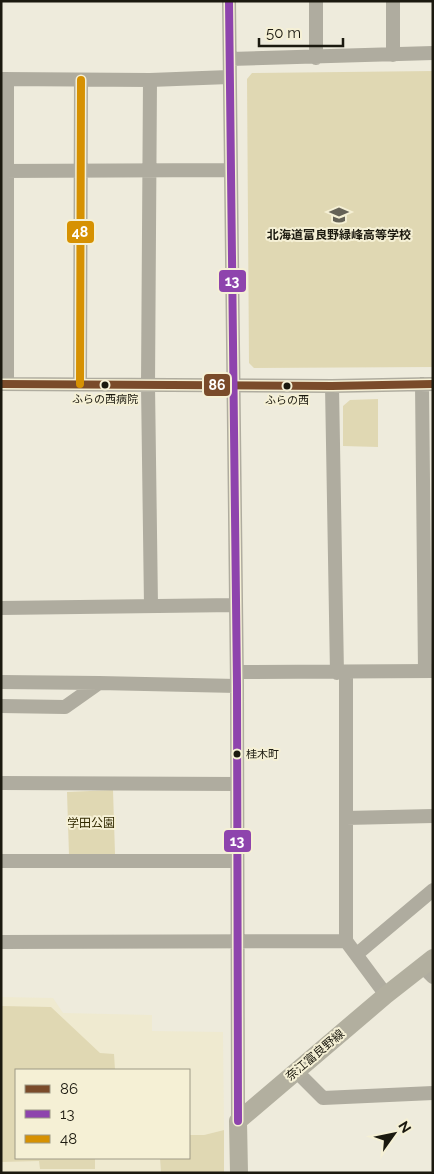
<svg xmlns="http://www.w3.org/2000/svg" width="434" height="1174" font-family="Raleway,'Noto Sans JP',sans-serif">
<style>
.built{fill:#efead0}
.green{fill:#e0d8b3}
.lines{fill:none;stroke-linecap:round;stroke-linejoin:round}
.minor{stroke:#afac9f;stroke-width:14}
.major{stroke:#b2af9f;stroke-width:18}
.bus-1-casing{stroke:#f5f0d5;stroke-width:11}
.bus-2-casing{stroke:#f5f0d5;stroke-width:11}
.bus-3-casing{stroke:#f5f0d5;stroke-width:11}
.bus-1{stroke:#7a4b2a;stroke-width:8}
.bus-2{stroke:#8e44ad;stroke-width:8}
.bus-3{stroke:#d69102;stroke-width:8}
.bus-dot{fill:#1b190f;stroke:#f5f0d5;stroke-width:2}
.labels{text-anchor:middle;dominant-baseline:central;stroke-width:4;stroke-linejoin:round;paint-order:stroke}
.bus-label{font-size:11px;fill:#1b190f;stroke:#f5f0d5}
.poi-label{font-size:12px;font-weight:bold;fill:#1b190f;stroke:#f5f0d5}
.park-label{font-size:12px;fill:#312900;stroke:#f5f0d5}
.street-label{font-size:12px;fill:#1b190f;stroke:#f5f0d5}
.line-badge{stroke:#f5f0d5;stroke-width:2}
.badge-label{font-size:14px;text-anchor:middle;font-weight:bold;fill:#fff}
</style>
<rect width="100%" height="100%" fill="#eeebdc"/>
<path class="built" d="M1,997L53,998L63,1013L152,1015V1031L223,1032L224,1130L204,1135H189V1070H16V1158H160L161,1173H1Z"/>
<path class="green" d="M433,71V367L254,368L249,363L247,79L252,73Z
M378,399V447L343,446V406L350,400Z
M113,790L115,854L69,855L67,792Z
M1,1006L51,1007L100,1053L114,1054L115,1070H16V1158H95V1169H40L39,1161L1,1162Z
M224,1130V1173H161L160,1158H189V1135H204Z"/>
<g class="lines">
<path class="minor" d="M229,1L237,686L238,1121
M316,1V58
M393,55V1
M230,59L433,53
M1,79L150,80L229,77
M150,80L148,385L151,606
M1,171L230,170
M1,384L332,386L433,384
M7,384V79
M80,384L81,80
M422,384L425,671
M332,386L337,673
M1,608L236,605
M237,672L433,671
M346,673V941L386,995
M1,682L99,683
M1,706L65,707L99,683L237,686
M1,783L237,784
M346,818L433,816
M1,861H237
M1,942L346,941
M357,954L433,890
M423,967L433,977
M296,1071L323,1098L433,1093"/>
<path class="major" d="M239,1173L238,1121L386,995L433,958"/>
<g class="bus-1-casing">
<path id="bus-1" d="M1,384L332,386L433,384"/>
</g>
<g class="bus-2-casing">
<path id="bus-2" d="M229,1L237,686L238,1121"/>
</g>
<g class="bus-3-casing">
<path id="bus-3" d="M80,384L81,80"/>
</g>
<use href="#bus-1" class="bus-1"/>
<use href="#bus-2" class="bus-2"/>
<use href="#bus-3" class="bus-3"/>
</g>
<defs>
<g id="school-bare" transform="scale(1.5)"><path d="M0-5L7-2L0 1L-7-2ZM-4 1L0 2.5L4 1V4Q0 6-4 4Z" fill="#656257" stroke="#f5f0d5" stroke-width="2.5" paint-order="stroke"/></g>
</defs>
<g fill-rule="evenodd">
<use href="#school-bare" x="339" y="215"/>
</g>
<g class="bus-dot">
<circle cx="105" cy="385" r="4.5"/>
<circle cx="287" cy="386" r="4.5"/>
<circle cx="237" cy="754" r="4.5"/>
</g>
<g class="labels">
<g class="bus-label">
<text x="105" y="399">ふらの西病院</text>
<text x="287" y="400">ふらの西</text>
<text x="246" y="754" text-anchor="start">桂木町</text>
</g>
<g class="poi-label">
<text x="339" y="235">北海道富良野緑峰高等学校</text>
</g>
<g class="park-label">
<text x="91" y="823">学田公園</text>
</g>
<g class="street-label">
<text transform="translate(315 1055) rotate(-40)">奈江富良野線</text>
</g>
</g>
<g class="line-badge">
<rect x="66" y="220" width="29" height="24" rx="5" fill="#d69102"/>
<rect x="218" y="269" width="29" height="24" rx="5" fill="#8e44ad"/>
<rect x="203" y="373" width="28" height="24" rx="5" fill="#7a4b2a"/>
<rect x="223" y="829" width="29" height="24" rx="5" fill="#8e44ad"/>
</g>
<g class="badge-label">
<text x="80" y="237">48</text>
<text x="232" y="286">13</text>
<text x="217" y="390">86</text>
<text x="237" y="846">13</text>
</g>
<rect width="434" height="1174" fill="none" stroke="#1b190f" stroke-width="5"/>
<rect x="15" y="1069" width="175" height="90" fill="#f5f0d5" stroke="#9e9a86"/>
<rect x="25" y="1085" width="25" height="8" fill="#7a4b2a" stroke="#9e9a86"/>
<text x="60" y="1094" font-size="15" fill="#1b190f">86</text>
<rect x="25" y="1110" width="25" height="8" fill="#8e44ad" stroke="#9e9a86"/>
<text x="60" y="1119" font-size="15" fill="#1b190f">13</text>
<rect x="25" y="1135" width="25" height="8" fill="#d69102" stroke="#9e9a86"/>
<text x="60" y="1144" font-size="15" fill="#1b190f">48</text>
<g transform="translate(394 1134) rotate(57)" stroke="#f5f0d5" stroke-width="4" paint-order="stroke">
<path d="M0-4L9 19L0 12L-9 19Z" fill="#1b190f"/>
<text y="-8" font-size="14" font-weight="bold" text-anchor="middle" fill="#1b190f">N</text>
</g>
<path d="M259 38v8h84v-8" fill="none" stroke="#1b190f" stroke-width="2.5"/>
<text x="266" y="38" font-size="15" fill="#1b190f" stroke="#f5f0d5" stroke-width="4" paint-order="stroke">50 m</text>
</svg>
